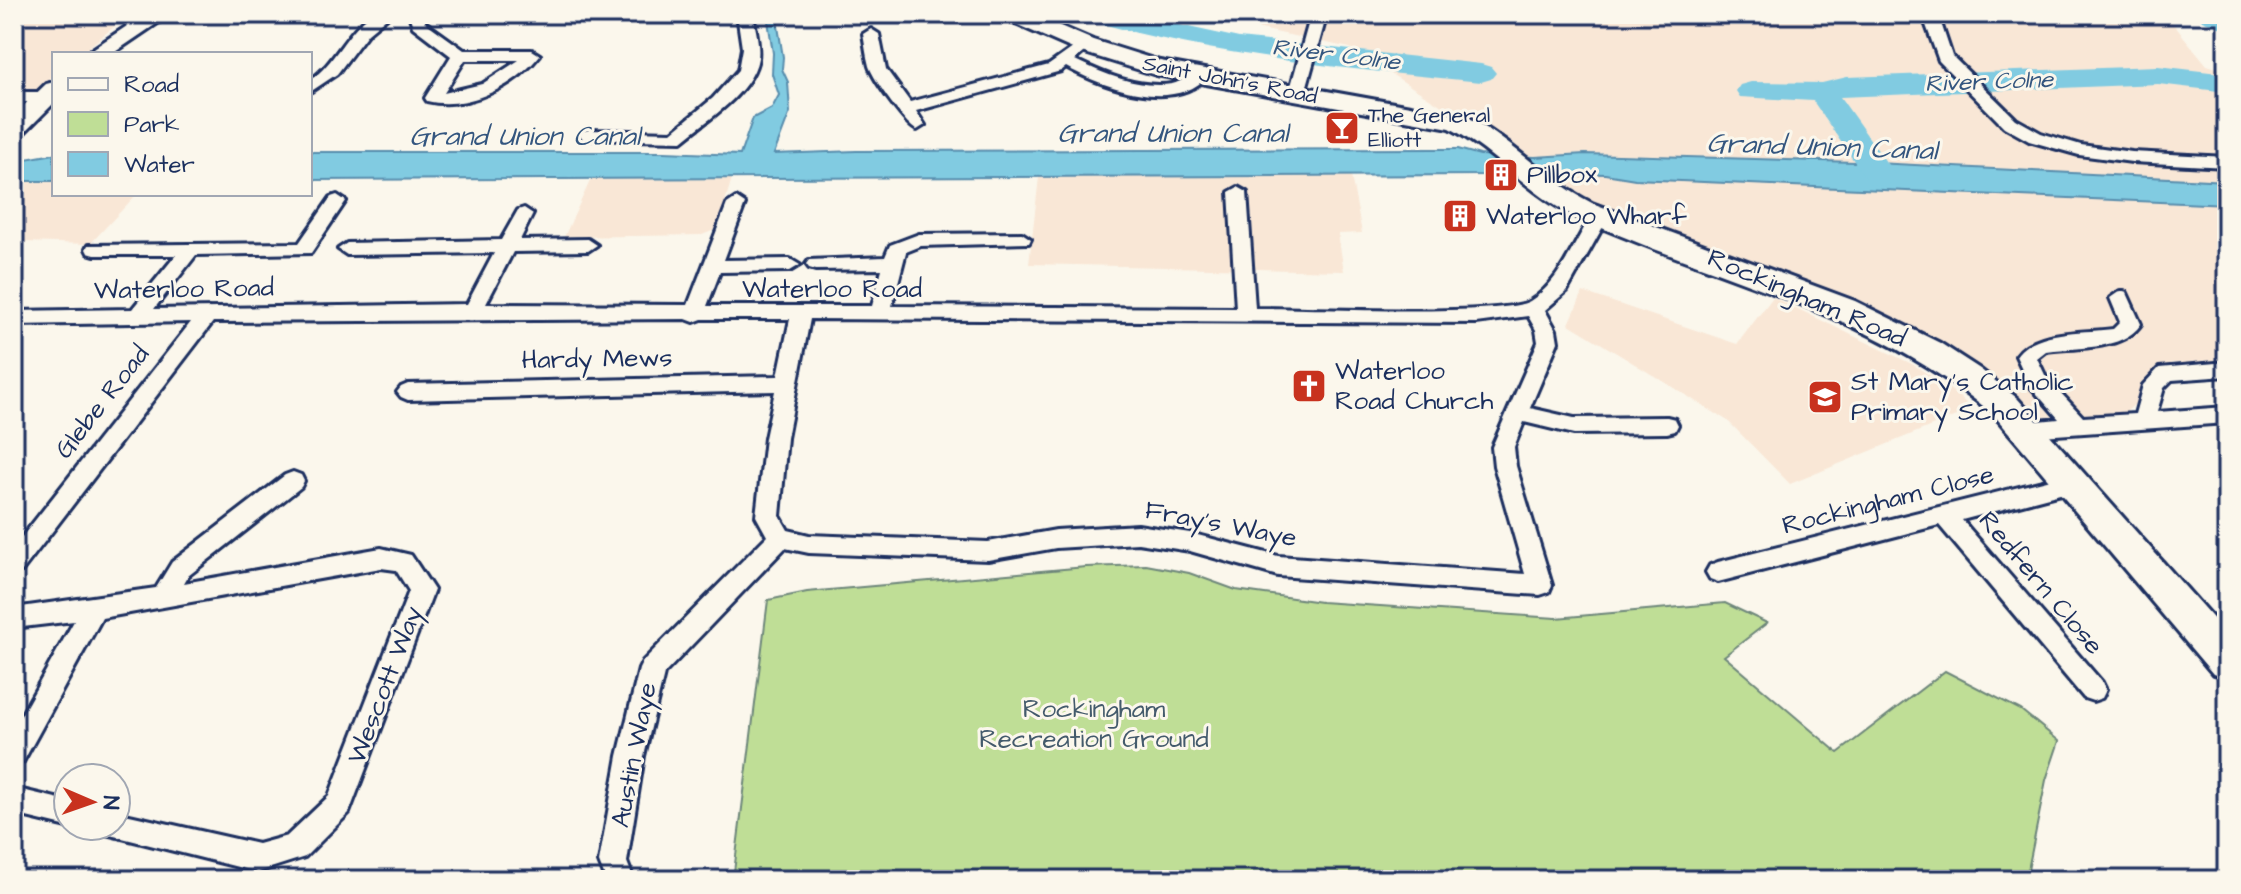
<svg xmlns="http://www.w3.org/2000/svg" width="2241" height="894" font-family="'Architects Daughter',sans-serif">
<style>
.built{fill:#f9e7d6}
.green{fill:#bfde96;stroke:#6d867a;stroke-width:2}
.water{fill:#81cbe1;stroke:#588dad;stroke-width:2}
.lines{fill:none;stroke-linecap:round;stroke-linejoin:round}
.river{fill:#81cbe1;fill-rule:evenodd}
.street-casing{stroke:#1b2f5e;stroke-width:6}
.secondary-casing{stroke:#1b2f5e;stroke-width:6}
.primary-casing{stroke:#1b2f5e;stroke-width:6}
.street{fill:#fbf7ec;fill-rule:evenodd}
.secondary{fill:#fbf7ec;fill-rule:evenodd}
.primary{fill:#fbf7ec;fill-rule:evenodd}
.labels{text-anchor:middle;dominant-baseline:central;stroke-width:6;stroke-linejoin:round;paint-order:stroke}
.far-street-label{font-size:22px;fill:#1b2f5e;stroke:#fbf7ec}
.far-poi-label{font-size:22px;fill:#1b2f5e;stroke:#fbf7ec;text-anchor:start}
.far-water-label{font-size:24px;font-style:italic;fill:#34567f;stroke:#fbf7ec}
.poi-label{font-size:26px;fill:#1b2f5e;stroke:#fbf7ec;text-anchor:start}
.street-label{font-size:26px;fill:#1b2f5e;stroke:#fbf7ec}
.park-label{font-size:26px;fill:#445b6c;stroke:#fbf7ec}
.water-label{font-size:28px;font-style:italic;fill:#34567f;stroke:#fbf7ec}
</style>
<rect width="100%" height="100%" fill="#fbf7ec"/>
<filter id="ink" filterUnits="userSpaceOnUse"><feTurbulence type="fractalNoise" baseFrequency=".0125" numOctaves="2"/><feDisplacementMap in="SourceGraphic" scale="16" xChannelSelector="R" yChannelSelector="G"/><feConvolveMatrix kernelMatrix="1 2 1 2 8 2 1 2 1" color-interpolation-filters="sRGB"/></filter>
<g filter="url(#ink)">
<path class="built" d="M14,14H130L80,54H54V75L14,111Z
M1190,14H2165L2207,65L2227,71V367L2172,363L2150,374L2148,394L2128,410L2122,419L2039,420L2018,400L1602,207L1350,48Z
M1351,176L1362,233L1338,234L1344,271L1029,264L1039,177Z
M732,178L717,229L702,235L564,237L591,179Z
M14,181H54V194H137L90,244L23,242L14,251Z
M1583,292L1737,344L1773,297L1912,364L1945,385L1973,409L1790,484L1728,421L1569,324Z"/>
<path class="green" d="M1146,565L1189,573L1236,590L1321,602L1556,618L1725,603L1767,623L1724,656L1838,753L1945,671L2021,710L2059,741L2046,780L2026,880H733L768,600L807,592L1086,567Z"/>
<path class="water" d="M767,14H776L783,57L782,69L788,82L790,112L774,154L856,151L1436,149H1458L1480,155L1535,157L1585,154L1856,162L2227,181V205L1635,179L1605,174L1501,171L1491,175L310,180V152H664L740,155L753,118L772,108L779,95L772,74L773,53Z
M54,154V181H14V161Z"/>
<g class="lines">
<path class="river" d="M1084,14H1129L1239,38L1481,64L1491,67L1496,73L1491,79L1481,82C1348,69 1217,57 1088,20Z
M2198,14H2227V30L2202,20Z
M2158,66L2227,74V92L2158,84L1840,97L1896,176L1891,183L1880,186L1869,183L1813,101L1740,97L1736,91L1740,85L1751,82L1822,83L1847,77Z"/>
<g class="street-casing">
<path id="street" d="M372,14H391L368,33L337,74L310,92V80C336,63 346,30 372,14Z
M409,14H425V22L464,50H532L540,55C516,86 467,111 427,101L425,98L451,56L413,27ZM465,60H519L482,84L444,93Z
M737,14H753C755,28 760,44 758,58C752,93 707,120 682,141L583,139L580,135L583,131L589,130L672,132L713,98L738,70L742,48Z
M1311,14H1327L1305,93L1297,98L1289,93Z
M1922,14H1938L1952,56L2016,119L2041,133L2081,145L2132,152L2227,157V167L2132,162L2079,155L2029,141L2004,127L1939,61Z
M871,29L879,34L886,69L910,102L1049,65L1084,40L1092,45L1075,60C1104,74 1139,89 1172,84C1182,82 1190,74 1200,71L1208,76C1174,114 1103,87 1066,67L1061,71L916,111L925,125L917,130C907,127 873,79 869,66C866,55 865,44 863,34Z
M14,92H44L52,97L44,102H14Z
M1238,187L1247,192L1255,308C1299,308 1504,317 1530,301C1561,282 1574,241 1594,212H1606L1609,216L1567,291L1545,310L1556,330L1558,342L1530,408L1574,418L1667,417L1675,419L1678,425L1675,431L1667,433L1574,434L1524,422L1514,447L1516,466L1552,585L1549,592L1540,595L1278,576L1190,551L1138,543L1056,548L988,560L809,553L785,548L664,674L644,756L627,862L634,880H606L599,862L618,756L639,669L643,661L767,536L756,516L765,438L775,391L408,400L401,397L397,392L401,387L408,384L778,376L790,319H702L694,322L686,319L213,322L22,571L14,574V547L191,322L14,325V311L132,309L176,255H95L88,253L86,249L88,245L299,243L331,197L337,195L346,201L311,253L196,255L154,309L467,304L494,253L347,255L338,249L347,243L501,240L518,210L524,208L533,214L520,240L588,239L597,245L588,251L513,252L486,304L688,305L727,204L736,198L745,204L724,260L790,259L800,265L790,271L720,272L707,306H872L882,269L816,270L809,268L806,264L809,260L885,257L890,245L919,234L1022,233L1031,239L1029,243L921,246L906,252L892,306L1236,308L1229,192ZM1528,316L1536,330L1538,342L1492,447L1494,466L1525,574L1278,556L1190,533L1138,525L1056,530L988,542L809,535L788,530L780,516L787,438L810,319L1476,323Z
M2120,291L2127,293L2141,324C2123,351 2076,347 2046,351L2037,358L2046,377L2083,417L2135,414L2143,385L2159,368L2227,362V376L2172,380L2164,388L2157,412L2227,407V423L2027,437L2019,435L2016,429L2019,423L2059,419L2030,386L2016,356C2034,329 2084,333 2113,329L2120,322L2110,298Z
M293,472L301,475L304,481L301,487L188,576L184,583L381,548L411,555L434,590L349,813L305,857L258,872L106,834L102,826H116V812L258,844L287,836L329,796L409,591L396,570L381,568L102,618L23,762L14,765V728L74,621L14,628V608L156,588L172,562L285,475Z
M2071,474L2079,477L2082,483L2079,489L1962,520L2102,682L2106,690L2102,698L2093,701L2084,698L1939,525L1718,582L1710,579L1706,572L1710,565L1718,562Z
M14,788L68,801V826H71L68,827L14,814Z"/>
</g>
<g class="secondary-casing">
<path id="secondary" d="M145,14H171L112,54H85Z
M54,82V103L23,134L14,136V115L46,84Z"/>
</g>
<g class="primary-casing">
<path id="primary" d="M1000,14H1032L1093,40L1160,61L1466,116C1512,140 1546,180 1592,203L1855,301L1940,343L1980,369L2017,398L2227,634V679L2213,674L1993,414C1861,306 1722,283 1572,215C1527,192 1495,152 1450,128L1156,75L1075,50L1004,19Z"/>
</g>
<use href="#street" class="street"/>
<use href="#secondary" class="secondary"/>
<use href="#primary" class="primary"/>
</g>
</g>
<defs>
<g id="bar-square" transform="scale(1.8)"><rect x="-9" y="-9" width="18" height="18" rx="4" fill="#c8321e" stroke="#fbf7ec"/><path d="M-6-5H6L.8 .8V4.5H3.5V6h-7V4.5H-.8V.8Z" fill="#fff"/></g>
<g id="building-square" transform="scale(1.8)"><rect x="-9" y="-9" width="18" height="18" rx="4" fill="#c8321e" stroke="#fbf7ec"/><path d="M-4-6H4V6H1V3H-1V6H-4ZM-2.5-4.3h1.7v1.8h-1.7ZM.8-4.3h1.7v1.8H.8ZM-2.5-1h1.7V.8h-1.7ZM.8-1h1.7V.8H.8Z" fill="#fff"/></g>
<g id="church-square" transform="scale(1.8)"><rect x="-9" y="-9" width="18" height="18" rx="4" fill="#c8321e" stroke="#fbf7ec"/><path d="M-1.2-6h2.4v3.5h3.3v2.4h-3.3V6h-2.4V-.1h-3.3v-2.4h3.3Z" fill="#fff"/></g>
<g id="school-square" transform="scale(1.8)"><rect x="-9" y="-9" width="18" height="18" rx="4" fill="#c8321e" stroke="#fbf7ec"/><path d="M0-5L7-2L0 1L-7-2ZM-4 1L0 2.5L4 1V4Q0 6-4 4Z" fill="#fff"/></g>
</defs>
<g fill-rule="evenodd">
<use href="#bar-square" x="1342" y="128"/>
<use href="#building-square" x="1501" y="175"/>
<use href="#building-square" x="1460" y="216"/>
<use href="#church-square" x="1309" y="386"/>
<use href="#school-square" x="1825" y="397"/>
</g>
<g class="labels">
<g class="far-street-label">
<text transform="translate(1230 80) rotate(11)">Saint John's Road</text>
</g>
<g class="far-poi-label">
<text x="1368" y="115">The General<tspan x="1368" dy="25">Elliott</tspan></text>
</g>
<g class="far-water-label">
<text transform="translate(1336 55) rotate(7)">River Colne</text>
<text transform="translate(1989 82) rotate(-2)">River Colne</text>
</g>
<g class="poi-label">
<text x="1527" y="175">Pillbox</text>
<text x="1486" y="216">Waterloo Wharf</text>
<text x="1335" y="371">Waterloo<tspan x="1335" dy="30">Road Church</tspan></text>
<text x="1851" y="382">St Mary's Catholic<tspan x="1851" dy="30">Primary School</tspan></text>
</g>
<g class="street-label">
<text transform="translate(184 289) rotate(-1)">Waterloo Road</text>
<text x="832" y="289">Waterloo Road</text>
<text transform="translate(1807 298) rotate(23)">Rockingham Road</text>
<text transform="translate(597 359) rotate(-1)">Hardy Mews</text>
<text transform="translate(102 402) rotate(-52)">Glebe Road</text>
<text transform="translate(1888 500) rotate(-14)">Rockingham Close</text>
<text transform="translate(1221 524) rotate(11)">Fray's Waye</text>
<text transform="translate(2041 583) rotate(50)">Redfern Close</text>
<text transform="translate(385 685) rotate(-69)">Wescott Way</text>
<text transform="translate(634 755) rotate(-79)">Austin Waye</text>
</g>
<g class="park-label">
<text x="1094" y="709">Rockingham<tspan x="1094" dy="30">Recreation Ground</tspan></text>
</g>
<g class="water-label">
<text x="1173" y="133">Grand Union Canal</text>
<text x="525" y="136">Grand Union Canal</text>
<text transform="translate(1822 147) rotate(2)">Grand Union Canal</text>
</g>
</g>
<rect width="2241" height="894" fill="none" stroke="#fbf7ec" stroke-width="48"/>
<rect x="24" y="24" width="2193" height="846" fill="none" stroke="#1b2f5e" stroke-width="3" filter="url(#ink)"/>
<rect x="52" y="52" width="260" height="144" fill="#fbf7ec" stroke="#a1a7b3" stroke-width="2"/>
<rect x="68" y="78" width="40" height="12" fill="#fbf7ec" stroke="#a1a7b3" stroke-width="2"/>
<text x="124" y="92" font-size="24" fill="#1b2f5e">Road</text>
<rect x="68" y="112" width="40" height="24" fill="#bfde96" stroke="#a1a7b3" stroke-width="2"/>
<text x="124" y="132" font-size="24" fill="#1b2f5e">Park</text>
<rect x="68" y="152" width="40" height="24" fill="#81cbe1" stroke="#a1a7b3" stroke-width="2"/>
<text x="124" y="172" font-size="24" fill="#1b2f5e">Water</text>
<g transform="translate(92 802) rotate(92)"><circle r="38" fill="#fbf7ec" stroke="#a1a7b3" stroke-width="2"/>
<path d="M0-6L14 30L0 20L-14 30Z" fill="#c8321e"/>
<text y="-12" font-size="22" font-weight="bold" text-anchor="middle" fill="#1b2f5e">N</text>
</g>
</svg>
